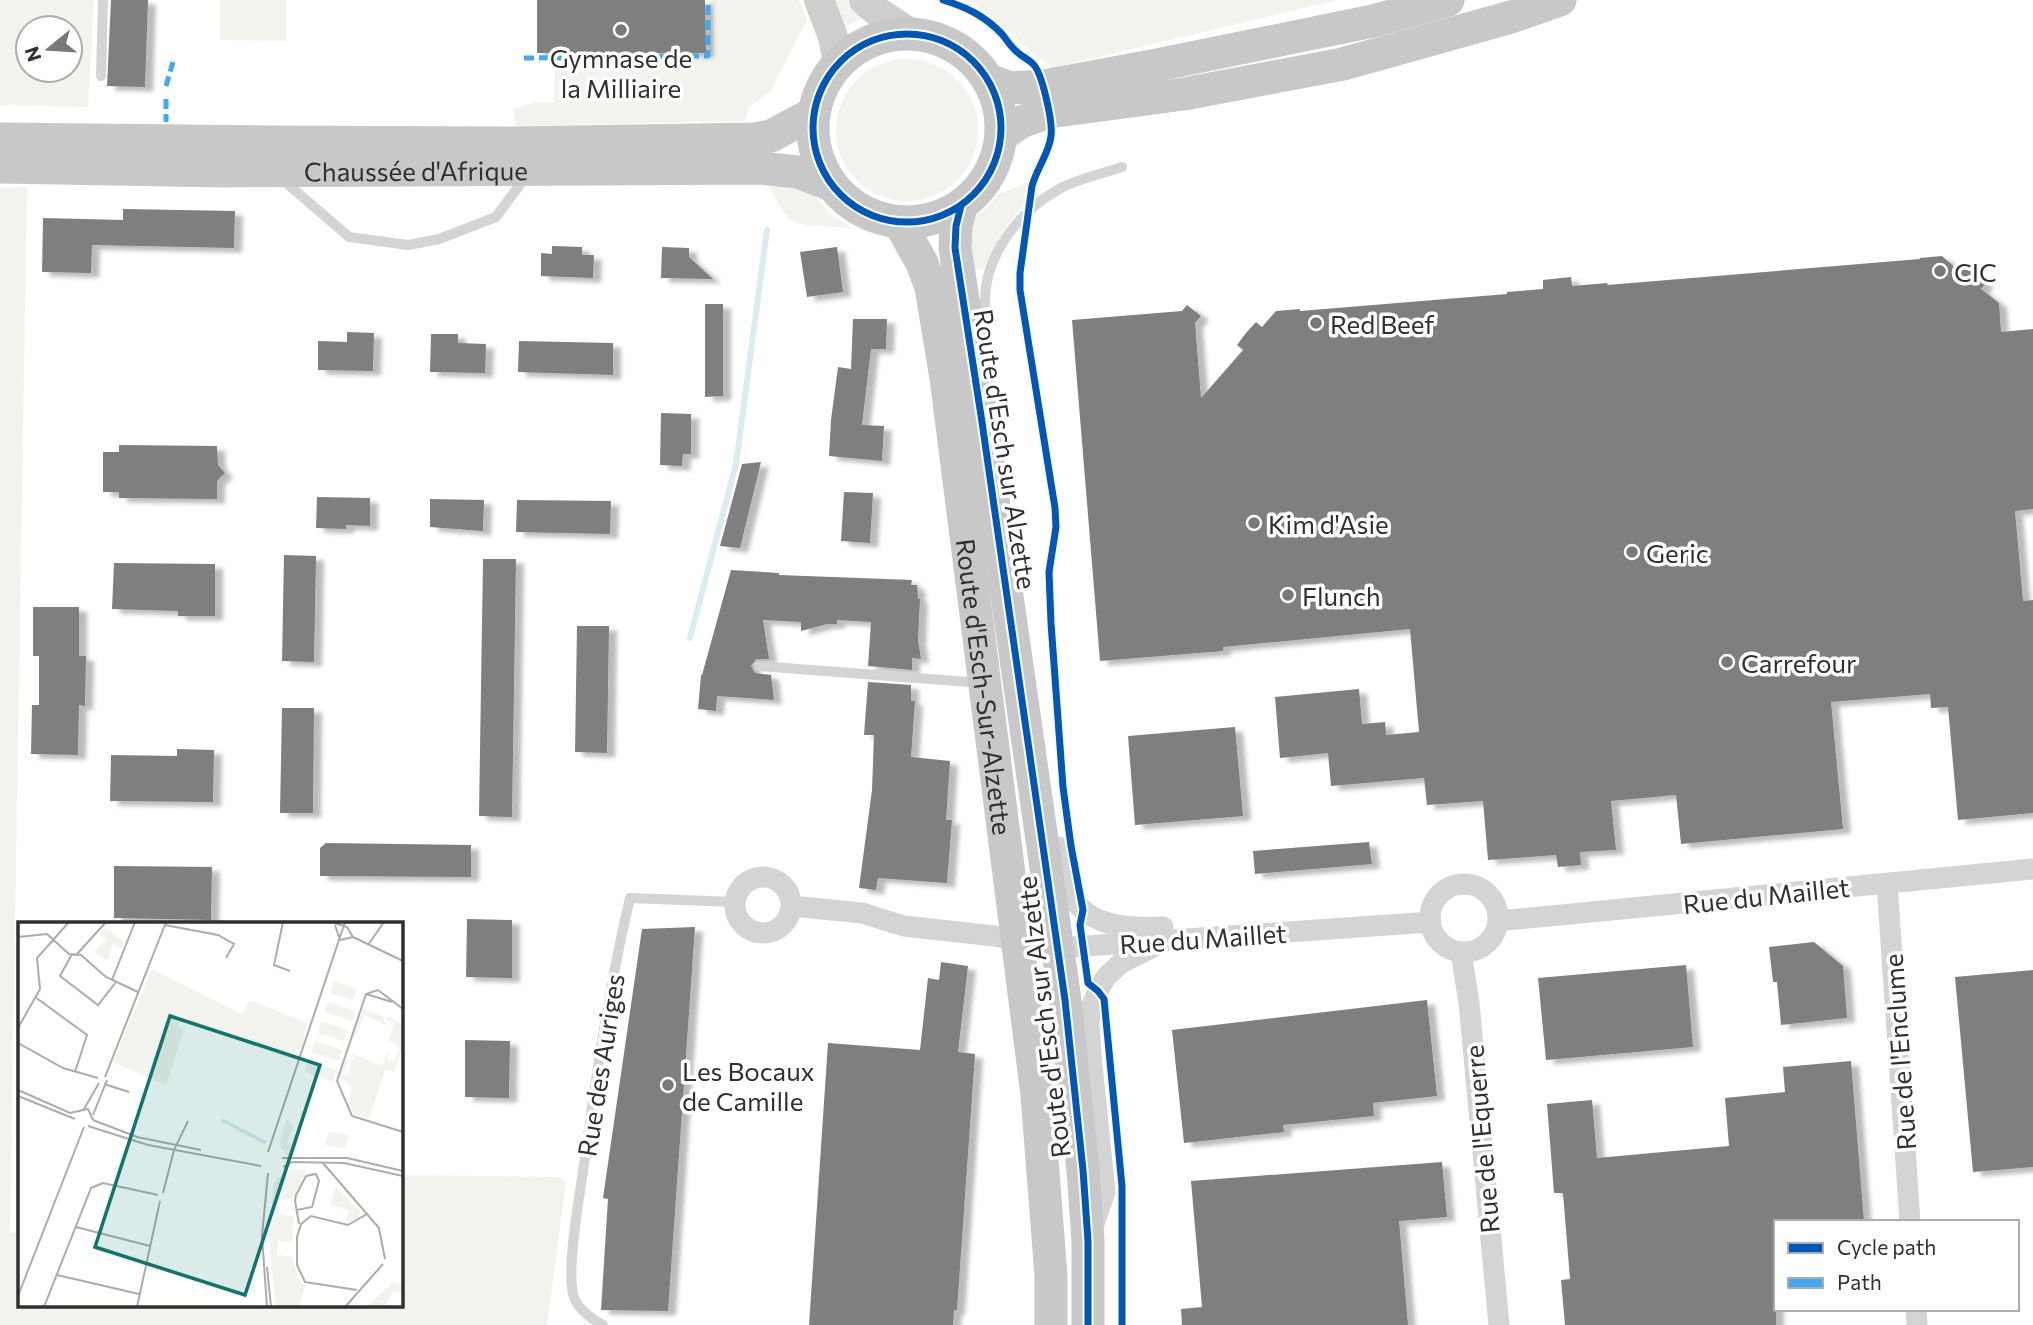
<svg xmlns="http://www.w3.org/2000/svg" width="2033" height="1325" font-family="Commissioner,sans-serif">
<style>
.green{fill:#f1f3ec;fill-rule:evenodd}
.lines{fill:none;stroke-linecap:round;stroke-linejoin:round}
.stream{stroke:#d9edef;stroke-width:6}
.building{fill:#7f7f7f;filter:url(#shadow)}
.lane{stroke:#d4d4d4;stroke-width:10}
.street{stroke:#d4d4d4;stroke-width:21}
.secondary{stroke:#cecece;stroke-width:30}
.primary{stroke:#c8c8c8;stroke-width:33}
.quiet{stroke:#3fa9f5;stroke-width:5;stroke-dasharray:10 5;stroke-linecap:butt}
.cycleway-casing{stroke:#fff;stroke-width:11}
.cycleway{stroke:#0057b8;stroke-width:7}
.poi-dot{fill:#787878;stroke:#fff;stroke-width:2.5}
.labels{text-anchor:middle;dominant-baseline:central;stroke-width:7;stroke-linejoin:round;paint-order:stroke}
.poi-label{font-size:26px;fill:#303030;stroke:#fff;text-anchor:start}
.street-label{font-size:26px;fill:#303030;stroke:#fff}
.inset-river{fill:none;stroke:#d9edef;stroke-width:3.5}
.inset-road{fill:none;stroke:#acacac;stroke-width:2}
.view{fill:#0f766e;fill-opacity:0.15;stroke:#0f766e;stroke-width:3.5}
.inset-edge{fill:none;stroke:#303030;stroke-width:3.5}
</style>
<defs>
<filter id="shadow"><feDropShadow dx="8" dy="4.5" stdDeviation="2" flood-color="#0004"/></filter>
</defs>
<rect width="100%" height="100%" fill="#fff"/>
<path class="green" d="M0,0H94L88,107L0,105ZM28,28H70V70H28Z
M220,0H286V41L220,40Z
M710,0H799L807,20L770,92L749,107L745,121L516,126L513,109L537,102H554L555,60L710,59Z
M832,0H848L862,18L841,29Z
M969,0H1337L1052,68Z
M836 130a71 71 0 1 1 142 0a71 71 0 1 1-142 0Z
M768,181L812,192L829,213L852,228C840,227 805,226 796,223C784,218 771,192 768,181Z
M1027,183L1023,206L1004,229L984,268L969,271L971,220L988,207L998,194Z
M27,187L10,1232L19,1233V1306H401V1175L560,1177L566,1183L547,1325H0V188Z"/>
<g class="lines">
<path class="stream" d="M690,638L736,464L767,230"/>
</g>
<path class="building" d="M111,0H148L145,87L107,86Z
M537,0H705L706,53H537Z
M123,209L235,211L234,248L92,245L91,273L42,272L43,218L123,220Z
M552,246L582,247V255H594L593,278L541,276V253L552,254Z
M662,247L689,248V257L713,279L661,278Z
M837,247L843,292L807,297L800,252Z
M1942,256L1959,271L1963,264L1986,283L1981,289L1999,303L2001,332L2033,329V509L2015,511L2023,601L2033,600V813L1958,820L1948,707L1931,708L1930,694L1831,702L1843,829L1681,844L1676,795L1611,801L1616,850L1580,852L1581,865L1558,867L1556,855L1488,860L1483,801L1427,805L1424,778L1331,786L1328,753L1280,758L1275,697L1359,689L1362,724L1385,722L1386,735L1419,732L1410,629L1223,647V651L1100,661L1072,320L1182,311L1187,305L1201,316L1195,323L1201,398L1243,350L1237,345L1246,333L1256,322L1262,327L1276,311L1300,309V311L1507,294V292L1543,289V280L1571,277L1572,286L1608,283L1607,285L1920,259V258Z
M705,304H723V396L705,397Z
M853,319H887L886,349H871L862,425L884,426L882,461L829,456L831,420L838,367L851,369Z
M347,332L374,333L373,371L318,370V341L347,342Z
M431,334H458V343L486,344L485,373L430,372Z
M519,341L613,343V375L518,372Z
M661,413L691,414V454H683L682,466L660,465Z
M119,445L217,446L218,465L225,473L217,481V499L119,498V492H103V452H119Z
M761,462L740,548L720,546L742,464Z
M844,492L873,493L870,543L841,541Z
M317,497L370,498V526L346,525V529L316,528Z
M430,499L484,500L483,531L430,527Z
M517,500L611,501L610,534L516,532Z
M284,555L316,556L314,662L282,661Z
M483,559H516L512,817L479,816Z
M114,563L215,564V616H178V611L112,609Z
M731,570L779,573V575L912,580L911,585H917L918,599H920L918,640L921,659L912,658V670L868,666L871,622L837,620V624H827L801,631V622L763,620L769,659H756L751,666L755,673L771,675L774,700L717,696L716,711L698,709L701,675H702Z
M33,607H79V656H86L85,706L79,705L78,755L31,754L32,705H39V656H33Z
M577,626H609L607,753L575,752Z
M868,682L911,685V701H915L911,757L950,761L946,820H952L947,883L878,878L876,890L859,888L872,790L874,735H864Z
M282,708H314L313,813H280Z
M1235,727L1243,816L1135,825L1128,736Z
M177,749L214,750L213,802L110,801L111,755L177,756Z
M1369,842L1372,864L1255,874L1253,851Z
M326,843L471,845V877L320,876V848Z
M114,866L212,867L211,920L114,918Z
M467,919L512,920V978L466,977Z
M695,927L668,1311L601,1310L608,1199L603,1198L642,929Z
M1814,942L1843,966L1847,1018L1781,1025L1777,982H1773L1769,947Z
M941,962L968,966L958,1052L975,1054L957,1310H954L953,1325H809L828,1043L920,1050L928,978L939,980Z
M1686,965L1693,1047L1546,1060L1538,978Z
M2033,970V1167L1973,1172L1955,977Z
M1427,1000L1437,1096L1373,1103L1374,1116L1283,1125L1284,1132L1184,1143L1172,1030Z
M465,1040L510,1041L509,1098L465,1097Z
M1851,1061L1864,1222H1776V1325H1565L1561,1280L1570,1279L1563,1193H1554L1547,1104L1592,1100L1597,1158L1729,1146L1725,1098L1785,1092L1783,1067Z
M1442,1162L1447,1217L1399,1221L1408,1325H1182L1181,1309L1202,1307L1191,1181Z"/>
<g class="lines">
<path class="lane" d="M101,76L103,0
M283,180L349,237L408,245L439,239L496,217L527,175
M990,389C993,360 985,332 985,303C984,255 1020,210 1061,188C1080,178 1102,174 1122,167
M759,666L982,683
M603,1325C593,1320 580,1310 575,1300C565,1279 578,1204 582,1178C595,1085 608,990 630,898L735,902"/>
<path class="street" d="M1059,847C1061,859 1062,873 1066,884C1081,927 1125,929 1163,927
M735 905a28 28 0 1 1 56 0a28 28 0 1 1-56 0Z
M1887,883L1910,1222
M1430 918a34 34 0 1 1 68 0a34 34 0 1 1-68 0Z
M791,906L862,913L904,926L994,936L1058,948L1431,922
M1498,921L2033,869
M1461,952L1469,1003L1499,1325
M1093,1227L1105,1192L1092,1065L1089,1025L1091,1007L1098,991L1106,977L1121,963L1155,946
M1916,1309L1917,1325"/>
<path class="secondary" d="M819,0L833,37L838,63
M864,0L875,10L910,33"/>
<g class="primary">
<circle cx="907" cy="128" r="94"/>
<path d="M989,80L1010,88L1044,86L1157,65L1373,21L1448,0"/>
<path d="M1002,135L1021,122L1049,112L1184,94L1343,64L1511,17L1560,0"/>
<path d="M0,139L269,142L513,143L754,139L771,136L814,113"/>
<path id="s1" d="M0,167L223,171L760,168L798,172L832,185"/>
<path d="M961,206L956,226L955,248L982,422L1065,1000L1083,1170L1088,1241V1325"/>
<path id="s2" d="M899,222L922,263L931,287L946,378L1037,1095L1051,1276V1325"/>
</g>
<path class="quiet" d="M524,58L708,56V0
M166,86L173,62
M166,99V122"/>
<g class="cycleway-casing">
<path id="cycleway" d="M943,0C966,7 985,16 1002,34C1007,40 1010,46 1016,51C1021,56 1028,59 1033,64C1042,72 1053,122 1051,136C1050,151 1036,170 1032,186L1020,273V290L1055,508L1056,527L1049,572L1051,623L1063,787L1071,846L1083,910L1080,925L1088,983L1098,991L1104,999L1122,1186V1325
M813 128a94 94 0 1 1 188 0a94 94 0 1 1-188 0Z
M961,206L956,226L955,248L982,422L1065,1000L1083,1170L1088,1241V1325"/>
</g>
<use href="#cycleway" class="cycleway"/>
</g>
<g class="poi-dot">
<circle cx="621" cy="30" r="7"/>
<circle cx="1940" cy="271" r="7"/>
<circle cx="1316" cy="323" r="7"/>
<circle cx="1254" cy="523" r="7"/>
<circle cx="1632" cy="552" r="7"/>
<circle cx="1288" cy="595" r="7"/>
<circle cx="1727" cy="662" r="7"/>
<circle cx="668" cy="1085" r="7"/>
</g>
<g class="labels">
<g class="poi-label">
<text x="621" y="57" text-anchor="middle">Gymnase de<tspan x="621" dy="30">la Milliaire</tspan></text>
<text x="1954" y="271">CIC</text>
<text x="1330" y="323">Red Beef</text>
<text x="1268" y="523">Kim d'Asie</text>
<text x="1646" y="552">Geric</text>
<text x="1302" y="595">Flunch</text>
<text x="1741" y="662">Carrefour</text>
<text x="682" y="1070">Les Bocaux<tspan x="682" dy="30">de Camille</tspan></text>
</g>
<g class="street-label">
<text stroke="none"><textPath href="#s1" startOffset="416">Chaussée d'Afrique</textPath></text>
<text transform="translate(1006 449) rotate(81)">Route d'Esch sur Alzette</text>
<text stroke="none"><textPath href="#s2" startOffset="476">Route d'Esch-Sur-Alzette</textPath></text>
<text transform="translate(1766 895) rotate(-6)">Rue du Maillet</text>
<text transform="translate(1203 938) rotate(-4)">Rue du Maillet</text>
<text transform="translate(1043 1017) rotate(-97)">Route d'Esch sur Alzette</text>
<text transform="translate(1899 1052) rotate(-94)">Rue de l'Enclume</text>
<text transform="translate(600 1065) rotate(-81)">Rue des Auriges</text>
<text transform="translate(1481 1139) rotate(-95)">Rue de l'Equerre</text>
</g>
</g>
<g transform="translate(18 922)">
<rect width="385" height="385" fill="#fff"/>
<path d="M87,6L106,19L102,26L95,22L89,38L76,30L88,17L82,13ZM134,47L224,92L232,78L289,101L280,139L162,99L160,105L166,108L148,163L95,140ZM316,59L339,67L335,78L313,71ZM310,80L338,89L334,99L307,90ZM345,87L366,95V101L370,95L385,103V123L376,150L367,148L351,196L336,192L330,182L334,165L321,155L328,137L331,138L324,152L330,154L333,138H338L333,131L364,144L370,128L369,137L377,139L382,126L371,118L376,101L369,98L367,103L347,93L332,124ZM303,99L330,108L326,119L300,111ZM297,119L324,128L321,139L293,130ZM290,139L318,148L315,160L287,149ZM269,197L275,204L269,221L280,225L277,233L270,234L261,223ZM311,210L331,213L327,226L307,223ZM288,247L276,277H261V293L276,294L274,319H260L259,333L274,335L280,357L287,363L281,385H258L251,318L256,260L270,248ZM318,265L343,290L337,299L328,301L331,288L312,283ZM375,360L385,363V369L375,370L367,384L349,385Z" fill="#f1f3ec"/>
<path class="inset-river" d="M204,198L248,221"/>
<path class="inset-road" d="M265,0L256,43L272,49M313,0L329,5L335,15M147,3L200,13L216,22L208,36M317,3L322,18L335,15M0,15L29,12L51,32L63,33L88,55L120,70M335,15L385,39M350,23L366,0M54,32L42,54L80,83L98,60M59,32L88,0M94,58L117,0M348,72L374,80M17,75L69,113L57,150M385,87L360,68L348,72L319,159L334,194L385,210M0,106L22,67L19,36L51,0M0,121L45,146L80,156M87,155L148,0M86,162L111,170M0,168L52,191L70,187L75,198M0,174L57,197M66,187L81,161M75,193L89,158M75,198L119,215L183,228M70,204L130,223L243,244M250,230L327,0M264,236H329L385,249M305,241L361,306L367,337M265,245L274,240L326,241L385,254M145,271L156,228L170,199M279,288L294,285L301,259L298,252L288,254L278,273L277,279L281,302M58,305L132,324M249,345L253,385M39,353L121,372M339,368L287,360L279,343V315L283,302L293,294L330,303L349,292M0,374L66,205M26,385L73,266L85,261L140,273M119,385L142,279M249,385L244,314L250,251M327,385L365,342"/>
<path class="view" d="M152,94L302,143L227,373L77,325Z"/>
<rect width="385" height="385" class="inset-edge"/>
</g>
<rect x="1774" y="1220" width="245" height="91" fill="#ffffff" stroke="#acacac" stroke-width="2"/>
<rect x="1788" y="1243" width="35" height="10" fill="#0057b8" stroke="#acacac" stroke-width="2"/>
<text x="1837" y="1255" font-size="21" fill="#303030">Cycle path</text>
<rect x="1788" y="1278" width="35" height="10" fill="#3fa9f5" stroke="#acacac" stroke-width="2"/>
<text x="1837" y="1290" font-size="21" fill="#303030">Path</text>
<g transform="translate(49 49) rotate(252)"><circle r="33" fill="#ffffff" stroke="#acacac" stroke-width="2"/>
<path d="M0-5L12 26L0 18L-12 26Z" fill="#787878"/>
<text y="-10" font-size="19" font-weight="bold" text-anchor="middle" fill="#303030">N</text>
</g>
</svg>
